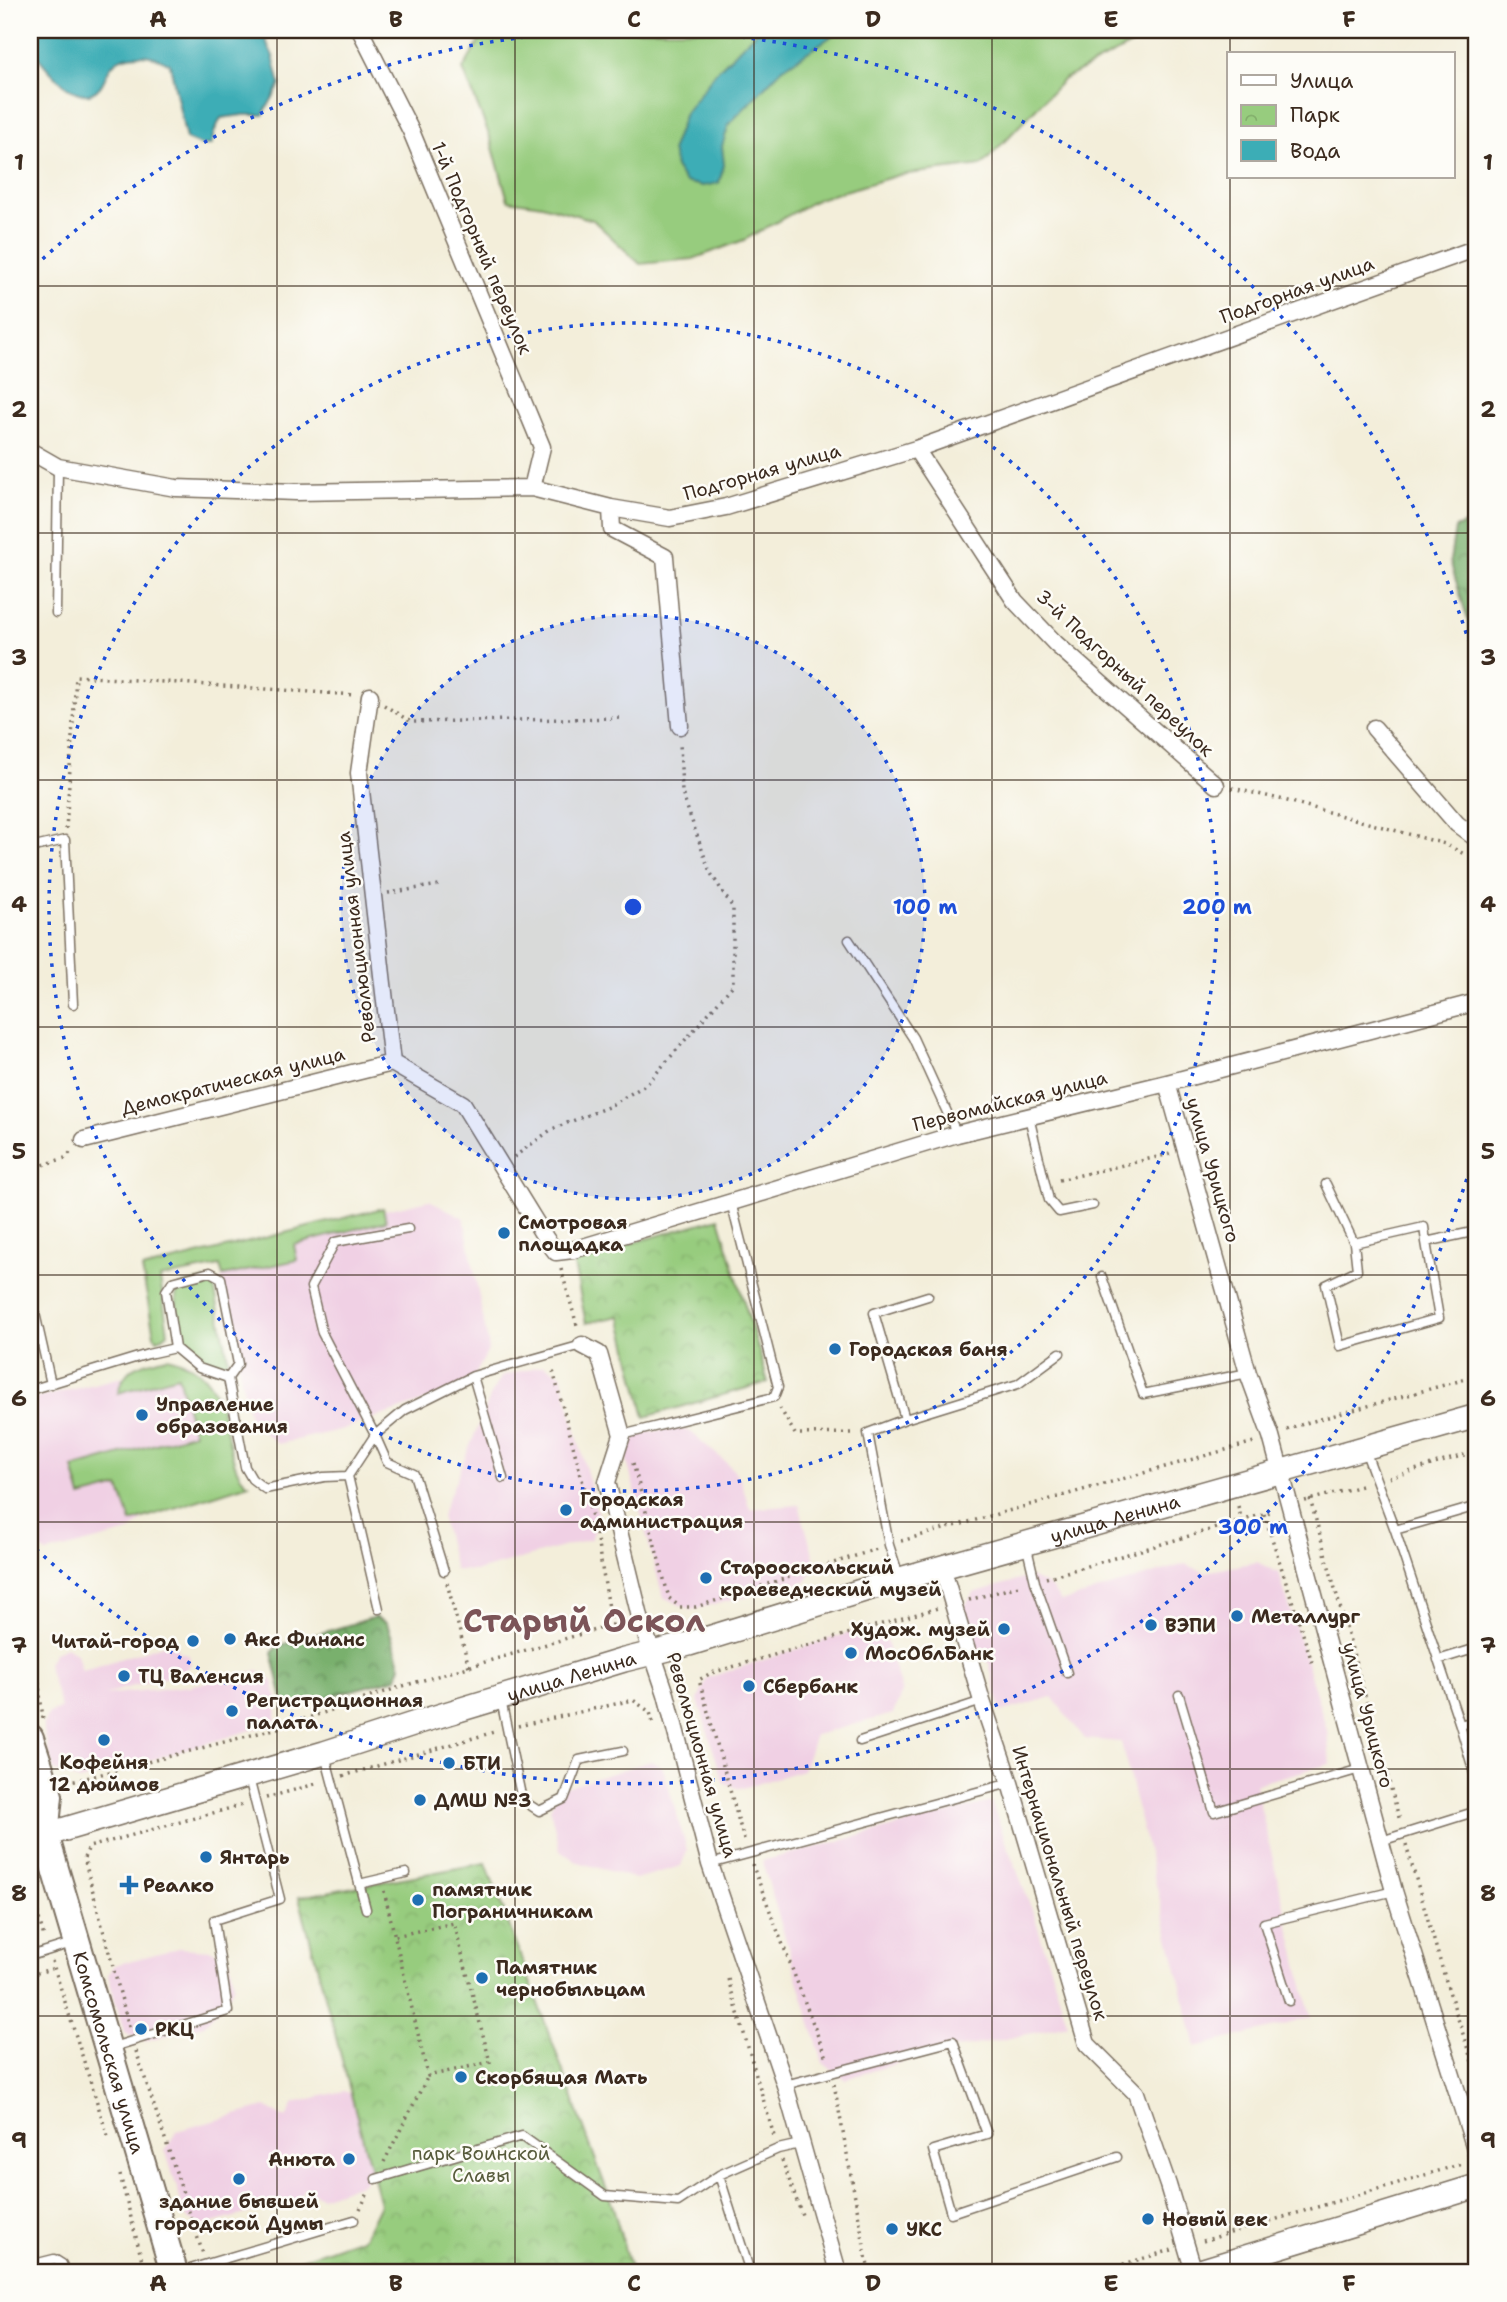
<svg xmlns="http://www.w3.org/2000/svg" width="1507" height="2302" font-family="'Shantell Sans',sans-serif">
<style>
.built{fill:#f0d0e4}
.green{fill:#97cc7e;stroke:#697b4e;stroke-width:2}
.forest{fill:url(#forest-crowns);stroke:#5a6d46;stroke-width:2}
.park{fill:url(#park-crowns);stroke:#697b4e;stroke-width:2}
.water{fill:#3cadb6;stroke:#3c6c6a;stroke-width:2}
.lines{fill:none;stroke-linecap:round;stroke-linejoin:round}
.service-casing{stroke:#7b6f60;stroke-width:11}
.minor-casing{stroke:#7b6f60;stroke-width:19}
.secondary-casing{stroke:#7b6f60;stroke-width:26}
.primary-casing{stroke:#7b6f60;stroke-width:30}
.path{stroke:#7b6f60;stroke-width:3.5;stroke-dasharray:2 5;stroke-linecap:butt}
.service{stroke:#fff;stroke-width:8}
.minor{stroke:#fff;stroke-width:16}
.secondary{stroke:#fff;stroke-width:23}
.primary{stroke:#fff;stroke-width:26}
.grid{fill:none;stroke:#3b2a1e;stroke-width:2;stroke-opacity:0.55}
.ring{fill:none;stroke:#1d4ed8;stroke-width:3.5;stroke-dasharray:3.5 7}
.poi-dot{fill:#1f6fb2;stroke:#fdfcf7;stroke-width:2.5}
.labels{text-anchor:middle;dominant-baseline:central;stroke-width:5;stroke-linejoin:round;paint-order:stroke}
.street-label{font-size:19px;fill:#3b2a1e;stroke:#fdfcf7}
.poi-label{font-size:19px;font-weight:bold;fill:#3b2a1e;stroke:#fdfcf7;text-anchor:start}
.park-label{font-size:19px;fill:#575b3b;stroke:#fdfcf7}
.town-label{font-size:33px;font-weight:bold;fill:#7c5458;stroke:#fdfcf7}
.centre{fill:#1d4ed8;stroke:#fdfcf7;stroke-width:3.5}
.ring-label{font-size:21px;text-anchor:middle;font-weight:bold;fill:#1d4ed8;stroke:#fdfcf7;stroke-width:5;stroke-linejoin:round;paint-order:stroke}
.neatline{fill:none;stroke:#3b2a1e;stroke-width:2.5}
.grid-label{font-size:23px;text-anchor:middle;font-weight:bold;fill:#3b2a1e}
</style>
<defs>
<pattern id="forest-crowns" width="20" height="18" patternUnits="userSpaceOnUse" patternTransform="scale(1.75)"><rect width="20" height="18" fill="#79b06d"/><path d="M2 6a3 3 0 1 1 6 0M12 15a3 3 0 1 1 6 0" fill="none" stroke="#648f59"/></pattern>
<pattern id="park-crowns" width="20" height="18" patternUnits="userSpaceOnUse" patternTransform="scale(1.75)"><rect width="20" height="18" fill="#97cc7e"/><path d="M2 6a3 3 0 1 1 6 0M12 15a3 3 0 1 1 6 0" fill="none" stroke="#83af6c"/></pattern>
</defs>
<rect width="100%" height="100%" fill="#fdfcf7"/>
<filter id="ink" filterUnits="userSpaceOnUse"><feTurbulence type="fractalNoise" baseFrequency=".0143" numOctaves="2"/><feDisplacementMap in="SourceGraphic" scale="14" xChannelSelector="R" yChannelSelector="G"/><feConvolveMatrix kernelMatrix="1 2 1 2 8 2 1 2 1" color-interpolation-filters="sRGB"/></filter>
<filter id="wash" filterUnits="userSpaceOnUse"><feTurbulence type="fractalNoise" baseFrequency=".00686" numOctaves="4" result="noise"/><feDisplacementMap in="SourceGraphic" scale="28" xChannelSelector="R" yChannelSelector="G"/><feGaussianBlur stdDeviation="1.57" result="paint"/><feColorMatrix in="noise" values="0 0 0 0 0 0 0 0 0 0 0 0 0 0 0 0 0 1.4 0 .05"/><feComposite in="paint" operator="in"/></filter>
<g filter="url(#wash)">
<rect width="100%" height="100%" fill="#f3eeda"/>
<path class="built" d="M429,1200L464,1218L489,1349L469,1386L340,1430L278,1444L250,1422L221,1280L235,1245Z
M186,1361L201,1373L217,1432L146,1517L129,1532L47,1553L30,1544V1400Z
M544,1365L561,1374L599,1519L591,1539L477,1571L455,1570L441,1516L491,1395L502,1376Z
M678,1427L692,1433L730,1466L740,1479L750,1509L799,1505L816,1564L806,1582L691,1610L663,1597L625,1454L638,1434Z
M1257,1562L1279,1573L1327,1730L1330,1764L1255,1784L1311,2018L1196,2047L1121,1742L1085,1739L1052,1697L1001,1712L989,1663L971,1650L961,1612L973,1593L1030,1577L1051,1587L1061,1602L1185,1564L1205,1572Z
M867,1627L885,1639L902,1692L893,1714L815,1735L803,1770L740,1789L723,1782L698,1700L707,1678Z
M175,1641L178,1652L189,1654L191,1664L184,1672L102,1695L190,1686L258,1671L273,1681L278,1704L275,1723L80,1781L54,1771L43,1727L49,1713L61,1708L47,1664L54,1653L66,1647L77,1654L82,1671Z
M651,1761L663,1768L687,1850L681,1866L636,1879L575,1861L560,1850L550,1809L559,1789Z
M991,1802L1035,1918L1068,2025L987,2043L938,2051L845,2079L823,2063L762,1861Z
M178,1948L212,1950L230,1960L234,1985L227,2000L204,2025L145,2041L124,2032L108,1975L115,1965Z
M343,2091L363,2097L378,2161L363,2183L321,2197L304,2187L298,2199L203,2226L186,2218L165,2149L177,2131L265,2107L286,2118L294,2103Z"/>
<path class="green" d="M486,30H1160L1064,79L982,165L899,175L818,199L744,240L693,259L640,264L593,220L542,205L508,200L490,137L463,69Z
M383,1208L386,1221L294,1245L297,1260L223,1276L220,1266L160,1278L168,1333L163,1337L157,1339L154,1335L142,1269Z
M204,1280L212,1282L214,1286L228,1358L226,1368L220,1370C210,1365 198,1361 191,1352C184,1343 172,1298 178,1288C183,1282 197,1282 204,1280Z
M167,1357C218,1368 221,1407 231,1451C235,1464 237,1476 249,1484L131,1522L119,1487L81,1497L73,1468L194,1433L178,1376L118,1393C125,1364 141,1364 167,1357Z"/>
<path class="forest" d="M1477,520V668L1469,624L1450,561L1455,528Z
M375,1617L387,1623L401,1666L397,1678L294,1706L284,1703L272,1652L277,1646Z"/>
<path class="park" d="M719,1218L768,1382L645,1417L620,1316L586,1323L573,1260Z
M486,1863L613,2207L631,2272H242L280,2263L287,2264L364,2237L380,2204L299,1897Z"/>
<path class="water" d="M34,30H261L273,56L280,85L263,115H243L221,118L215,130L211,145H200L186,139L170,64C160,58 152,55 140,55C100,55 112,84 92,93C71,102 41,61 30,47Z
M758,30H841L782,69L729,124L722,146L724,165L719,183L703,186L685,182L675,167L672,149L685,113L716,72Z"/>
</g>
<g filter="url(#ink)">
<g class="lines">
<g class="service-casing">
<path id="service" d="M56,613L58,467
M30,848L65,840L73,1004
M849,940L913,1038L957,1134
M1029,1117L1049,1200L1059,1212L1093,1205
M1326,1184L1354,1243L1357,1270L1326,1285L1340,1346L1439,1318L1426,1242L1477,1231
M408,1229L335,1242L311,1287L322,1333L375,1435L405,1410L473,1376L582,1345
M1354,1243L1424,1227L1426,1242
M1102,1277L1143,1394L1248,1373
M30,1291L51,1384
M175,1348L166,1291L172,1282L210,1272L221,1278L238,1364L228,1378
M473,1376L503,1478
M30,1390L148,1354L175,1348L199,1368L228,1378L245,1467L252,1479L265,1489L324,1477L348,1476
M905,1419L874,1313L928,1296
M622,1435L774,1397L778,1387L731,1202
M1365,1450L1395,1530L1460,1725
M1395,1530L1477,1506
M1026,1544L1035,1582L1067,1673
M899,1576L889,1545L868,1433L905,1419L1018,1384L1060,1353
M379,1609L348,1476L375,1435L387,1462L414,1474L444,1571
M1438,1660L1477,1648
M1179,1695L1214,1812L1360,1769
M501,1700L522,1800L539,1811L564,1799L579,1760L623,1751
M1477,1720L1460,1725L1477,1783
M860,1741L982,1701
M325,1755L366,1909
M1381,1841L1477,1811
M710,1864L1010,1783
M359,1884L406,1873
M30,1956L72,1943
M1289,2001L1264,1923L1394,1891
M113,2047L228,2011L214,1920L280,1899L249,1778
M785,2085L953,2041L987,2134L933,2150L951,2213L1117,2157
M719,2175L750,2272
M376,2179L522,2136L605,2196L678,2202L719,2175L778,2149L800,2144
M30,2265L54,2259L62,2264L65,2272
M180,2272L354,2220"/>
</g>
<g class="minor-casing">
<path id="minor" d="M360,30L411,131L542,447L532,488
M916,449L1015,601L1056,644L1216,785
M30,451L58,467L176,488L296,492L532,488L611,508L670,518L726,507L916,449L1477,248
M611,508L612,529L665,557L680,726
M370,696L359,773L392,1063L463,1104L546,1239L556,1252L573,1250L957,1134L1167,1083L1477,1002
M1374,728L1457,824L1477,839
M1167,1083L1248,1373L1271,1436L1394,1891L1477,2155
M84,1140L392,1063
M582,1345L599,1354L622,1435L607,1482L640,1617L666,1694L710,1864L785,2085L838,2272
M942,1567L982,1701L1010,1783L1087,2044L1136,2093L1168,2185L1194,2272"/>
</g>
<g class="secondary-casing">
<g id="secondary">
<path id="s1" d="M45,1835L324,1753L419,1722L624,1660L689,1644L900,1579L1477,1416"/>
<path d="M1197,2272L1477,2186"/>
</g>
</g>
<g class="primary-casing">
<g id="primary">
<path id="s2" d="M30,1738L49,1796L45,1835L174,2272"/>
</g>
</g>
<path class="path" d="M384,705L411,722L619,718
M1232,788L1284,800L1445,844L1466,855
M66,829L76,676L355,695
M388,893L439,885
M514,1157L552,1129L608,1107L647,1084L733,985V908L710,872L682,793L680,742
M30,1169L65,1158L72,1151
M1059,1180L1170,1154
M561,1269L578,1329
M780,1408L795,1434L856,1433
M1287,1430L1306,1423L1477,1376
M633,1463L669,1598L680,1607H696L877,1549
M1389,1478L1477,1451
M1310,1499L1400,1821
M1305,1501L1365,1485
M1238,1506L1242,1521
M1264,1514L1313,1665
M901,1541L1254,1442
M1046,1578L1274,1511
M447,1583L469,1667
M969,1600L1022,1585
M30,1641L35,1652L43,1719
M518,1726L633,1700L650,1712L653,1723
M343,1776L494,1732
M67,1783L278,1728L403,1686L612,1625L595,1528L552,1367
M266,1798L319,1783
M744,1840L699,1680L711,1673L938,1608
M1406,1845L1448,1988L1477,2077
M752,1864L827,2060
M30,1885L44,1937
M384,1891L428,2076L490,2062L454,1923L395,1936
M52,1961L108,2137
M30,1975L55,1968
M728,1979L774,2136
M129,2027L84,1858L89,1847L242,1805
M136,2051L203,2254
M834,2084L869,2272
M782,2160L802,2215
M384,2162L428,2076
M120,2175L145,2272
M360,2209L369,2191
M1203,2241L1462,2164L1461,2162
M1096,2272L1172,2250"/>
<use href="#service" class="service"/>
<use href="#minor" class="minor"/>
<use href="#secondary" class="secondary"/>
<use href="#primary" class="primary"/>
</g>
</g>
<path class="grid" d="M277,30V2272M515,30V2272M754,30V2272M992,30V2272M1230,30V54M1230,177V2272M30,286H1477M30,533H1477M30,780H1477M30,1027H1477M30,1275H1477M30,1522H1477M30,1769H1477M30,2016H1477"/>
<circle cx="633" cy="907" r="292" fill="#1d4ed8" fill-opacity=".12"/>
<g class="ring">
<circle cx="633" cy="907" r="292"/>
<circle cx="633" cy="907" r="584"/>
<path d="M1476 1149A877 877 0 0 1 35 1548M35 266A877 877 0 0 1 1476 665"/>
</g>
<g class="poi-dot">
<circle cx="504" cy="1233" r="7"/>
<circle cx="835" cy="1349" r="7"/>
<circle cx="142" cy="1415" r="7"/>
<circle cx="566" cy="1510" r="7"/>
<circle cx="706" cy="1578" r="7"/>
<circle cx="1237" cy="1616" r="7"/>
<circle cx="1151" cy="1625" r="7"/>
<circle cx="1004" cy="1629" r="7"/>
<circle cx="230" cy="1639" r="7"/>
<circle cx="193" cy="1641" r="7"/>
<circle cx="851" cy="1653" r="7"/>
<circle cx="124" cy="1676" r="7"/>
<circle cx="749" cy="1686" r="7"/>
<circle cx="232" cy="1711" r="7"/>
<circle cx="104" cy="1740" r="7"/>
<circle cx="449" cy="1763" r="7"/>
<circle cx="420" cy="1800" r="7"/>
<circle cx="206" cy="1857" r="7"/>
<path d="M125.5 1874.5h7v7h7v7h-7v7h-7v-7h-7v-7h7z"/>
<circle cx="418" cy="1900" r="7"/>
<circle cx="482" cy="1978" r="7"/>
<circle cx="141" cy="2029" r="7"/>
<circle cx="461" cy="2077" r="7"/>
<circle cx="349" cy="2159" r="7"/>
<circle cx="239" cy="2179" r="7"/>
<circle cx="1148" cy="2219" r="7"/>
<circle cx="892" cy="2229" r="7"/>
</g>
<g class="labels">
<g class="street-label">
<text transform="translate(482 248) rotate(67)">1-й Подгорный переулок</text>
<text transform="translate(1297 290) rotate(-20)">Подгорная улица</text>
<text transform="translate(762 472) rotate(-16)">Подгорная улица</text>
<text transform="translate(1125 673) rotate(43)">3-й Подгорный переулок</text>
<text transform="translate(356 937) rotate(-97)">Революционная улица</text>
<text transform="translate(233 1081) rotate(-14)">Демократическая улица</text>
<text transform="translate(1010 1101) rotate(-14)">Первомайская улица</text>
<text transform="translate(1213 1170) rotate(74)">улица Урицкого</text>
<text stroke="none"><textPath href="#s1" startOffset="1116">улица Ленина</textPath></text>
<text stroke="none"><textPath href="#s1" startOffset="550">улица Ленина</textPath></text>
<text transform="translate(1368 1715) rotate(75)">улица Урицкого</text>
<text transform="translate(702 1755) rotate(74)">Революционная улица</text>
<text transform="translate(1060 1883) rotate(73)">Интернациональный переулок</text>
<text stroke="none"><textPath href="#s2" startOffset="327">Комсомольская улица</textPath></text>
</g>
<g class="poi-label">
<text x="518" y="1222">Смотровая<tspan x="518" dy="22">площадка</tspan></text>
<text x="849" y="1349">Городская баня</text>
<text x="156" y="1404">Управление<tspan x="156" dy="22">образования</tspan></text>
<text x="580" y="1499">Городская<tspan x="580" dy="22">администрация</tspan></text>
<text x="720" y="1567">Старооскольский<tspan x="720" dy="22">краеведческий музей</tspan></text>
<text x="1251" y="1616">Металлург</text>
<text x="1165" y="1625">ВЭПИ</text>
<text x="990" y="1629" text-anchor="end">Худож. музей</text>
<text x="244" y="1639">Акс Финанс</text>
<text x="179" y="1641" text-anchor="end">Читай-город</text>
<text x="865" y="1653">МосОблБанк</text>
<text x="138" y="1676">ТЦ Валенсия</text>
<text x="763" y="1686">Сбербанк</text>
<text x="246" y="1700">Регистрационная<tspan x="246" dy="22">палата</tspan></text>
<text x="104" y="1762" text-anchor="middle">Кофейня<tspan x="104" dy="22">12 дюймов</tspan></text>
<text x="463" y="1763">БТИ</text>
<text x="434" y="1800">ДМШ №3</text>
<text x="220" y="1857">Янтарь</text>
<text x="143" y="1885">Реалко</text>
<text x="432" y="1889">памятник<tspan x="432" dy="22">Пограничникам</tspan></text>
<text x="496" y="1967">Памятник<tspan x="496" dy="22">чернобыльцам</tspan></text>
<text x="155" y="2029">РКЦ</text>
<text x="475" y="2077">Скорбящая Мать</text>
<text x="335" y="2159" text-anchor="end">Анюта</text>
<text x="239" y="2201" text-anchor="middle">здание бывшей<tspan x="239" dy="22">городской Думы</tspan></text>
<text x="1162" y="2219">Новый век</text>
<text x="906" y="2229">УКС</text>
</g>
<g class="park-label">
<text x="481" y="2153">парк Воинской<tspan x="481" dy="22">Славы</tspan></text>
</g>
<g class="town-label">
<text x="584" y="1620">Старый Оскол</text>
</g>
</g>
<circle cx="633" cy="907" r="10" class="centre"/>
<g class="ring-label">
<text x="925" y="914">100 m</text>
<text x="1217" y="914">200 m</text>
<text x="1253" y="1534">300 m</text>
</g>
<rect width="1507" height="2302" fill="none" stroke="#fdfcf7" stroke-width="77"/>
<rect x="1227" y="52" width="228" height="126" fill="#fdfcf7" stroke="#afa8a0" stroke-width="2"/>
<rect x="1241" y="75" width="35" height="10" fill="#ffffff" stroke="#afa8a0" stroke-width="2"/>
<text x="1290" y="88" font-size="21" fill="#3b2a1e">Улица</text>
<rect x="1241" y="105" width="35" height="21" fill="url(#park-crowns)" stroke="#afa8a0" stroke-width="2"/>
<text x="1290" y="122" font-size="21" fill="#3b2a1e">Парк</text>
<rect x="1241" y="140" width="35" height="21" fill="#3cadb6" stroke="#afa8a0" stroke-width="2"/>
<text x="1290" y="158" font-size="21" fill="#3b2a1e">Вода</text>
<rect x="38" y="38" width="1430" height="2226" class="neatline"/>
<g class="grid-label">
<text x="158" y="27">A</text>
<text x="396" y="27">B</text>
<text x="634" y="27">C</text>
<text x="873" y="27">D</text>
<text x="1111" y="27">E</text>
<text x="1349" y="27">F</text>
<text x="19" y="170">1</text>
<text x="1488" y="170">1</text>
<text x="19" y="417">2</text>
<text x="1488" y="417">2</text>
<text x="19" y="665">3</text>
<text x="1488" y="665">3</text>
<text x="19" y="912">4</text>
<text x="1488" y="912">4</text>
<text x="19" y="1159">5</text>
<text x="1488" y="1159">5</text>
<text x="19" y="1406">6</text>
<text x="1488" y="1406">6</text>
<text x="19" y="1653">7</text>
<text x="1488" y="1653">7</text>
<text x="19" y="1901">8</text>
<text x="1488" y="1901">8</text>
<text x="19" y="2148">9</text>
<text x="1488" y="2148">9</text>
<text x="158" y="2291">A</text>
<text x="396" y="2291">B</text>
<text x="634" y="2291">C</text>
<text x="873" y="2291">D</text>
<text x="1111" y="2291">E</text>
<text x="1349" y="2291">F</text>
</g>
</svg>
